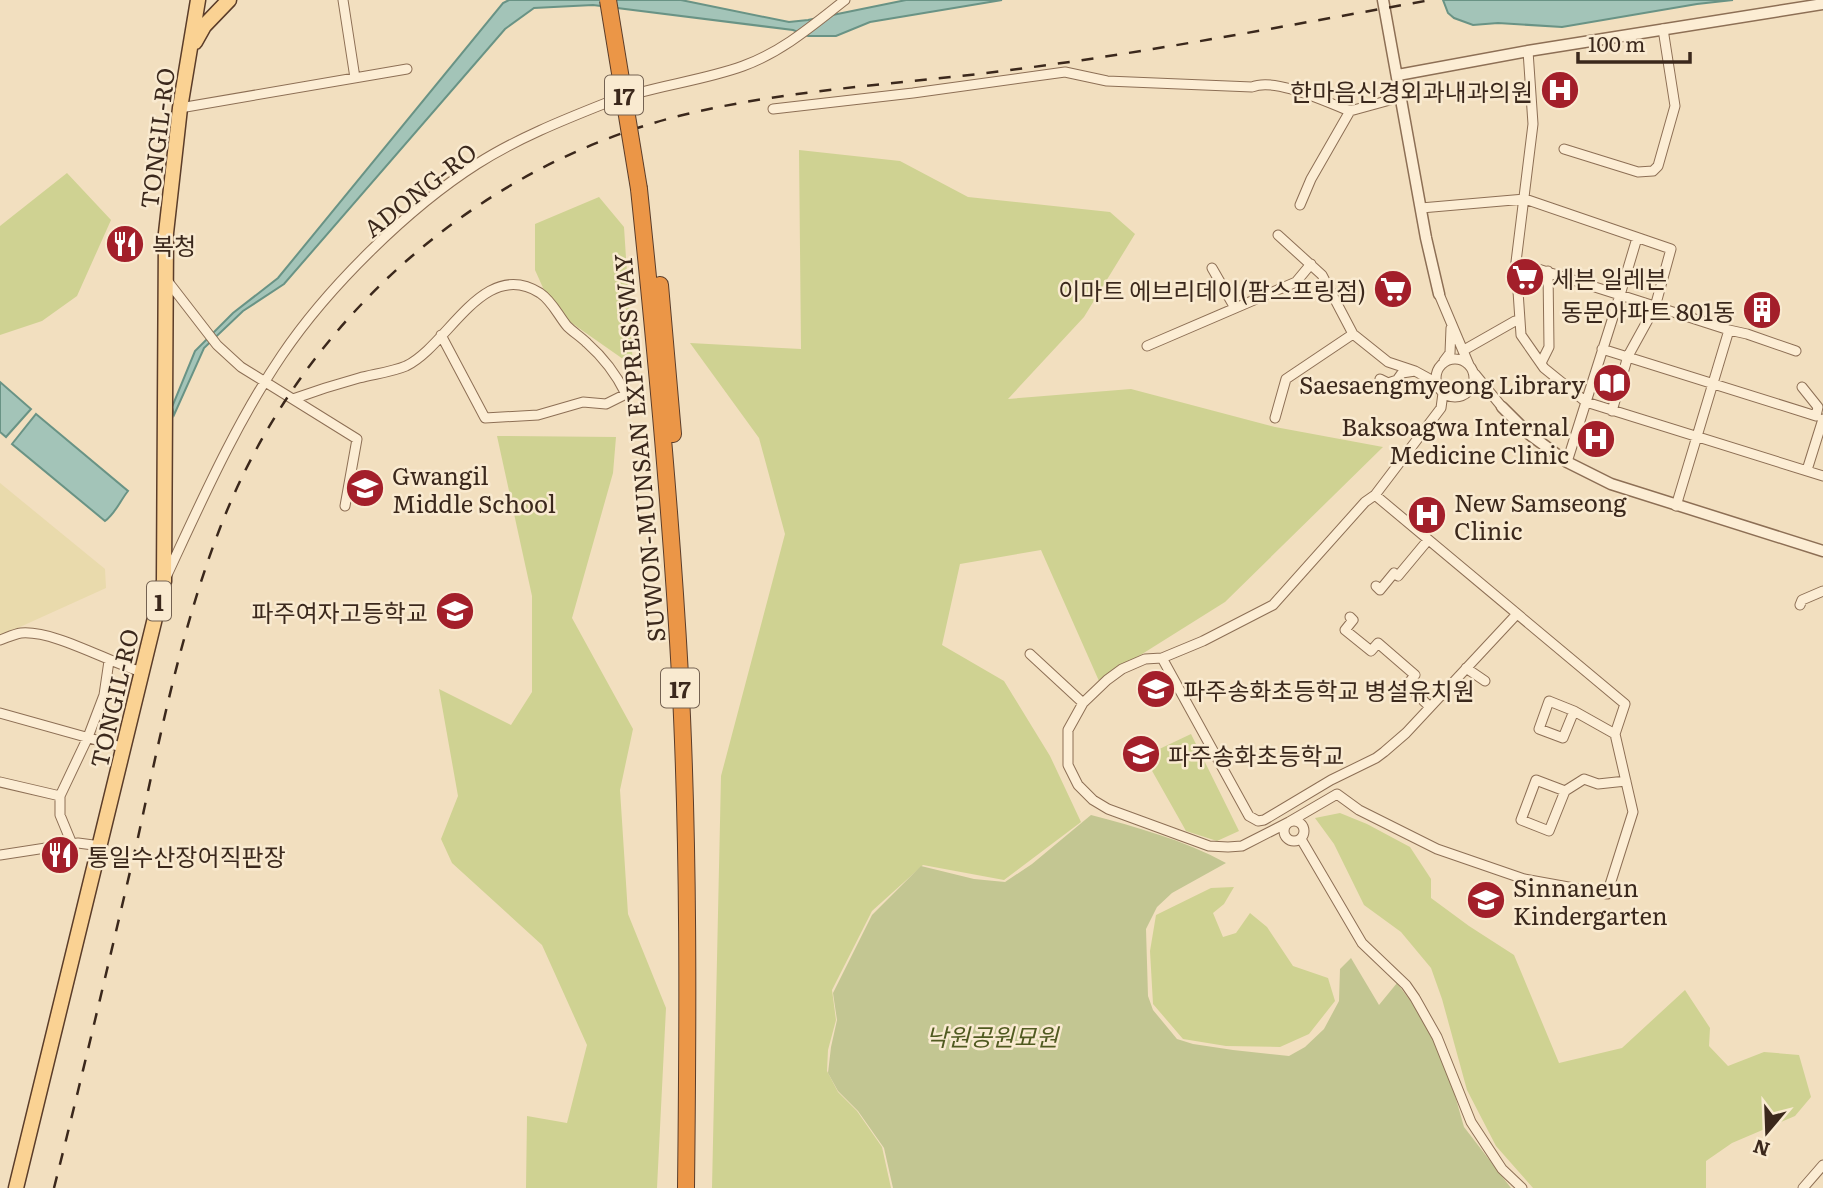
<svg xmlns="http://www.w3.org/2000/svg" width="1823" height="1188" font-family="Literata,'Noto Sans KR',serif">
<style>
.farmland{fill:#e9daac}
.green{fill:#cfd292}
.cemetery{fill:#c3c692}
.water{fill:#a3c4b8;stroke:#699385;stroke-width:2}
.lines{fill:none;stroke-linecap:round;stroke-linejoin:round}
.minor-casing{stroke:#8d6f55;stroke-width:11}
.tertiary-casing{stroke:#8d6f55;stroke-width:13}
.primary-casing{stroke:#5b3d2a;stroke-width:17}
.motorway-casing{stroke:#5b3d2a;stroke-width:18}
.minor{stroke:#fcedd4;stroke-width:9}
.tertiary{stroke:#fcedd4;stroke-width:10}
.primary{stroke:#fad293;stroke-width:14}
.motorway{stroke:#eb9647;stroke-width:16}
.rail{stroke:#3b281c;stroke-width:2.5;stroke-dasharray:12 12;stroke-linecap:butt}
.motorway-bridge-casing{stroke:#5b3d2a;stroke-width:18;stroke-linecap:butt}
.motorway-bridge{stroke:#eb9647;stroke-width:16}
.labels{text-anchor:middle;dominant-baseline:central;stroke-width:5;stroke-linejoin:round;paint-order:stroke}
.shield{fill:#f9ead0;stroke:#746252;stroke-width:2}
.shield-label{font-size:23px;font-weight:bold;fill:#3b281c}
.poi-label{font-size:24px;fill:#3b281c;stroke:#f9ead0;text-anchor:start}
.street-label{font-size:24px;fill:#3b281c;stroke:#f9ead0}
.park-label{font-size:24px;font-style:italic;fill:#505a20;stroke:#f9ead0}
</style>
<rect width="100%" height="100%" fill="#f2dfbf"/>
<path class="farmland" d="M0,483L105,569L106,588L0,636Z"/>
<path class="green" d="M799,150L900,161L968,197L1110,212L1135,234L1084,317L1008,399L1131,389L1275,427L1383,447L1225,602L1099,681L1041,550L960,564L942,645L1004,681L1050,756L1081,822L1004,880L923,865L872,911L832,990L836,1020L828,1050L827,1071L838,1092L857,1111L882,1147L891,1188H712L721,776L785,534L759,438L690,343L801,349Z
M67,173L111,220L77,296L42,321L0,335V226Z
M599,197L624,227L633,366L553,310L535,270V224Z
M497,436L616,437L613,473L572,618L633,729L620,790L628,914L666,1008L657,1188H526L527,1116L567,1123L587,1045L542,945L452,863L441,839L458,796L439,689L511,725L532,692V596Z
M1191,734L1239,831L1217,841L1186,831L1151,769L1153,752Z
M1340,813L1367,824L1410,847L1431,879V898L1469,926L1514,955L1559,1063L1622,1048L1685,990L1710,1028L1709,1046L1728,1066L1764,1052L1799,1055L1811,1097L1795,1116L1732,1143L1706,1161V1188H1533L1496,1146L1467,1090L1442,999L1431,968L1401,932L1364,905L1334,844L1315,818Z
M1234,887L1224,904L1213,913L1223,937L1236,933L1250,913L1267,927L1293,966L1328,978L1335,1001L1309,1034L1280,1047L1226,1046L1183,1039L1153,1004L1150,951L1156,915L1211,888Z"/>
<path class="cemetery" d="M1091,815C1136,827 1184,840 1226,863L1172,893L1157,907L1146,929L1148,996L1153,1010L1177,1039L1193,1044L1233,1050L1289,1056L1305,1047L1324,1029L1339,1001L1340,969L1351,958L1379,1005L1397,983L1426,1022L1454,1092L1464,1127L1511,1188H893L884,1148L858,1111L838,1091L828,1073L831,1047L837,1020L833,993L872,915L921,866L974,879L1005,882L1032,864Z"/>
<path class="water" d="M509,0H681L789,22L808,20L906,0H1002L870,22L836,36H808L793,30L593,5L534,8L505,29L284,284L243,311L204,348L174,415L172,407L195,351L233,313L278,278L503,3Z
M1443,0H1733L1697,4L1562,27L1498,23L1473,25L1454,18L1448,13Z
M0,382L31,409L6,437L0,432Z
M36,414L128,491C120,501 115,514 105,521L12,444Z"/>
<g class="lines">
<g class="minor-casing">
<path id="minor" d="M343,0L355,78
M180,108L407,69
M773,109L913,93L1065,72L1107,81L1252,87C1275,77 1326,102 1350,111
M1564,149L1638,172L1653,171L1658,166L1675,106L1663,29
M1300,205L1311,179L1350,111L1401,97
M1421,208L1525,199L1671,249L1655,307L1628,356L1612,411
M1278,235L1322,275L1353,334L1388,362L1415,371
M1637,238L1620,295L1729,330L1747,334L1796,351
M1516,262L1620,295L1586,402L1544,368L1521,335L1516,262L1533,124L1528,51
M1212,268L1235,308
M166,279L217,345L241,367L357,439L345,506
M1439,294L1469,365
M1147,346L1296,282L1311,264
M1602,349L1816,416L1818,407L1802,387
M1464,350L1515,321H1520
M1436 378a19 19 0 1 1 38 0a19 19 0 1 1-38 0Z
M1444,361L1450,353L1451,328
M1541,363L1549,347L1548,271
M1475,374L1502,407
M1380,379L1388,383L1397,380L1402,373L1415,371L1437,383
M293,399C315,391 337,384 359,378C374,374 392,372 406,366C449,345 483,257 540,293C552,301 558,315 567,326C573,332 581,337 587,343C604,358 616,374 626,394L606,404L583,402L538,415L485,418L441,335
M1275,418L1286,379L1353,334
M1567,462L1586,402L1823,476
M1807,470L1823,419
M1375,495L1625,704L1615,734L1633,812L1607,894L1524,879L1437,849L1359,810L1337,794L1289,822L1242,846L1228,847L1209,846L1108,809L1093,800L1078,785L1068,765V730L1083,703L1107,680L1122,669L1145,659L1162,658L1203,641L1273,605L1365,502Z
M1375,495L1441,408L1443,393
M1676,506L1729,330
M167,575C202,500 236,423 282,355C328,287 408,208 477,164C516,139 563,120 606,103C650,86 699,82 743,66C782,52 813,25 845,0
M1376,586L1380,590L1394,573L1398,576L1428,540
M1800,605L1802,600L1823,591
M1350,617L1353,620L1345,630L1371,651L1378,643L1415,675L1407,685L1430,707
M0,640C6,638 14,634 21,633C54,630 108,662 142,672
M1030,654L1083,703
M1162,658L1249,816L1258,821L1264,820L1331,780L1376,758L1384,752L1406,733L1516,615
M1466,668L1485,681
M1574,711L1563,738L1539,729L1549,701L1574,711L1615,734
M0,713L125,748
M1536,780L1565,791L1549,831L1521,820Z
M0,782L60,796
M1565,791L1584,779L1598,784L1626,781
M1284 831a10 10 0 1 1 20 0a10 10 0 1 1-20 0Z
M1301,839L1362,943L1406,985L1415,998L1437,1037L1471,1122L1502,1169L1522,1188
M72,844L60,815V796L88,737L104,695L109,661
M0,855L78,843L101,846
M1803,1188L1823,1165"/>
</g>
<g class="tertiary-casing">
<path id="tertiary" d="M1383,0L1426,238L1439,294
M1398,75L1528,51L1823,4
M1502,407L1529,434L1567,462L1611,484L1823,551"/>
</g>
<g class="primary-casing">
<path id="primary" d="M195,42L204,26L229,0
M16,1188L164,581L166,233L180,108L198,0"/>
</g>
<g class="motorway-casing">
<path id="motorway" d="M639,189C656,351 671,512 680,675C689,845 688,1017 686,1188
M660,285L673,434"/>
</g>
<use href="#minor" class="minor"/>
<use href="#tertiary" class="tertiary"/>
<use href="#primary" class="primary"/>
<use href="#motorway" class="motorway"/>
<path class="rail" d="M54,1188C83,1073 110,957 137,842C160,737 181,629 220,528C298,325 474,165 687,114C796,88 908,84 1018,69C1157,51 1294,24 1431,0"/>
<g class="motorway-bridge-casing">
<path id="motorway-bridge" d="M608,0L639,189"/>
</g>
<use href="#motorway-bridge" class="motorway-bridge"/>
</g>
<defs>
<g id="hospital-disc" transform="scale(2.0125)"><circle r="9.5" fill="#a31f2a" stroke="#f9ead0"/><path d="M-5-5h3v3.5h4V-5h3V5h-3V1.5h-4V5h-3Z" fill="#fff"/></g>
<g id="restaurant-disc" transform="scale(2.0125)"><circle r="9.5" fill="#a31f2a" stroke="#f9ead0"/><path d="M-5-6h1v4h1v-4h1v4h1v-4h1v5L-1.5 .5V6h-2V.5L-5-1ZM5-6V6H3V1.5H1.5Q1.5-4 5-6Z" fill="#fff"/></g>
<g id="supermarket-disc" transform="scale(2.0125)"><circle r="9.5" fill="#a31f2a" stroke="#f9ead0"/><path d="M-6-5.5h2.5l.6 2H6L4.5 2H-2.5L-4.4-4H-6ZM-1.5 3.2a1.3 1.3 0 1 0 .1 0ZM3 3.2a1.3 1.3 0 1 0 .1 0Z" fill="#fff"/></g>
<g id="building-disc" transform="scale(2.0125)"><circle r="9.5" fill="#a31f2a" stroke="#f9ead0"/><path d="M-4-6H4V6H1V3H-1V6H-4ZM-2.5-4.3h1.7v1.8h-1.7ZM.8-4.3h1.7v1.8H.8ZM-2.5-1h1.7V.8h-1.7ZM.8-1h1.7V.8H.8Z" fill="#fff"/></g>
<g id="library-disc" transform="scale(2.0125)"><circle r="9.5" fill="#a31f2a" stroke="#f9ead0"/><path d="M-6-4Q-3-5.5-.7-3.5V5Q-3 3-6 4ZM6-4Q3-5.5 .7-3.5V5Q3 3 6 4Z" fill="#fff"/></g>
<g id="school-disc" transform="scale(2.0125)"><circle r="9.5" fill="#a31f2a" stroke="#f9ead0"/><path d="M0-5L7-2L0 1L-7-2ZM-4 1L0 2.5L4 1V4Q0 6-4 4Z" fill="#fff"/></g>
</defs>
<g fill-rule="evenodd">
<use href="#hospital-disc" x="1560" y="90"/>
<use href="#restaurant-disc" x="125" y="244"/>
<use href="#supermarket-disc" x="1525" y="277"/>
<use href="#supermarket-disc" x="1393" y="289"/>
<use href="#building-disc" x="1762" y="310"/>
<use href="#library-disc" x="1612" y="383"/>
<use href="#hospital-disc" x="1596" y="439"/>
<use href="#school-disc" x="365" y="488"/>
<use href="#hospital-disc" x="1427" y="515"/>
<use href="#school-disc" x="455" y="611"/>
<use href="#school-disc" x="1156" y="689"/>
<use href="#school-disc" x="1141" y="754"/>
<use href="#restaurant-disc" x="60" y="855"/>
<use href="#school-disc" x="1486" y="900"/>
</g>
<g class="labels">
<g class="shield">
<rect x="605" y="75.5" width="38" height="39" rx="5"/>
<rect x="147" y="581.5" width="24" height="39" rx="5"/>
<rect x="661" y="668.5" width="38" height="39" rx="5"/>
</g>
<g class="shield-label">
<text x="624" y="95">17</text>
<text x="159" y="601">1</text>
<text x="680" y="688">17</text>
</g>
<g class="poi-label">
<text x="1533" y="90" text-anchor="end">한마음신경외과내과의원</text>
<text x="152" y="244">복청</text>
<text x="1552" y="277">세븐 일레븐</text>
<text x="1366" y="289" text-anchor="end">이마트 에브리데이(팜스프링점)</text>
<text x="1735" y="310" text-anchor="end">동문아파트 801동</text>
<text x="1585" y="383" text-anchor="end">Saesaengmyeong Library</text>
<text x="1569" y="425" text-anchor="end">Baksoagwa Internal<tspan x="1569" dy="28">Medicine Clinic</tspan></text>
<text x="392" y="474">Gwangil<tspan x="392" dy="28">Middle School</tspan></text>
<text x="1454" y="501">New Samseong<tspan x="1454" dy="28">Clinic</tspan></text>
<text x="428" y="611" text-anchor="end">파주여자고등학교</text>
<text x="1183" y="689">파주송화초등학교 병설유치원</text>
<text x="1168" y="754">파주송화초등학교</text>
<text x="87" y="855">통일수산장어직판장</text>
<text x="1513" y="886">Sinnaneun<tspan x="1513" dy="28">Kindergarten</tspan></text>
</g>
<g class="street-label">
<text transform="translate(156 138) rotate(-83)">TONGIL-RO</text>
<text transform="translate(419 189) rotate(-38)">ADONG-RO</text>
<text transform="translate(638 448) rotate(-95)">SUWON-MUNSAN EXPRESSWAY</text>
<text transform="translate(113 698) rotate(-77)">TONGIL-RO</text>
</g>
<g class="park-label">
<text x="992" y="1035">낙원공원묘원</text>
</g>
</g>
<g transform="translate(1767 1132) rotate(199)" stroke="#f9ead0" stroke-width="5" paint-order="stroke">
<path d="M0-5L12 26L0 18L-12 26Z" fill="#3b281c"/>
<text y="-10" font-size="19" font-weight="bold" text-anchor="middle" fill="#3b281c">N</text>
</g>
<path d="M1578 52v10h112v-10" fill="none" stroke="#3b281c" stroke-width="3.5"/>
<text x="1588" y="52" font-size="21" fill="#3b281c" stroke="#f9ead0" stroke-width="5" paint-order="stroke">100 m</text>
</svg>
